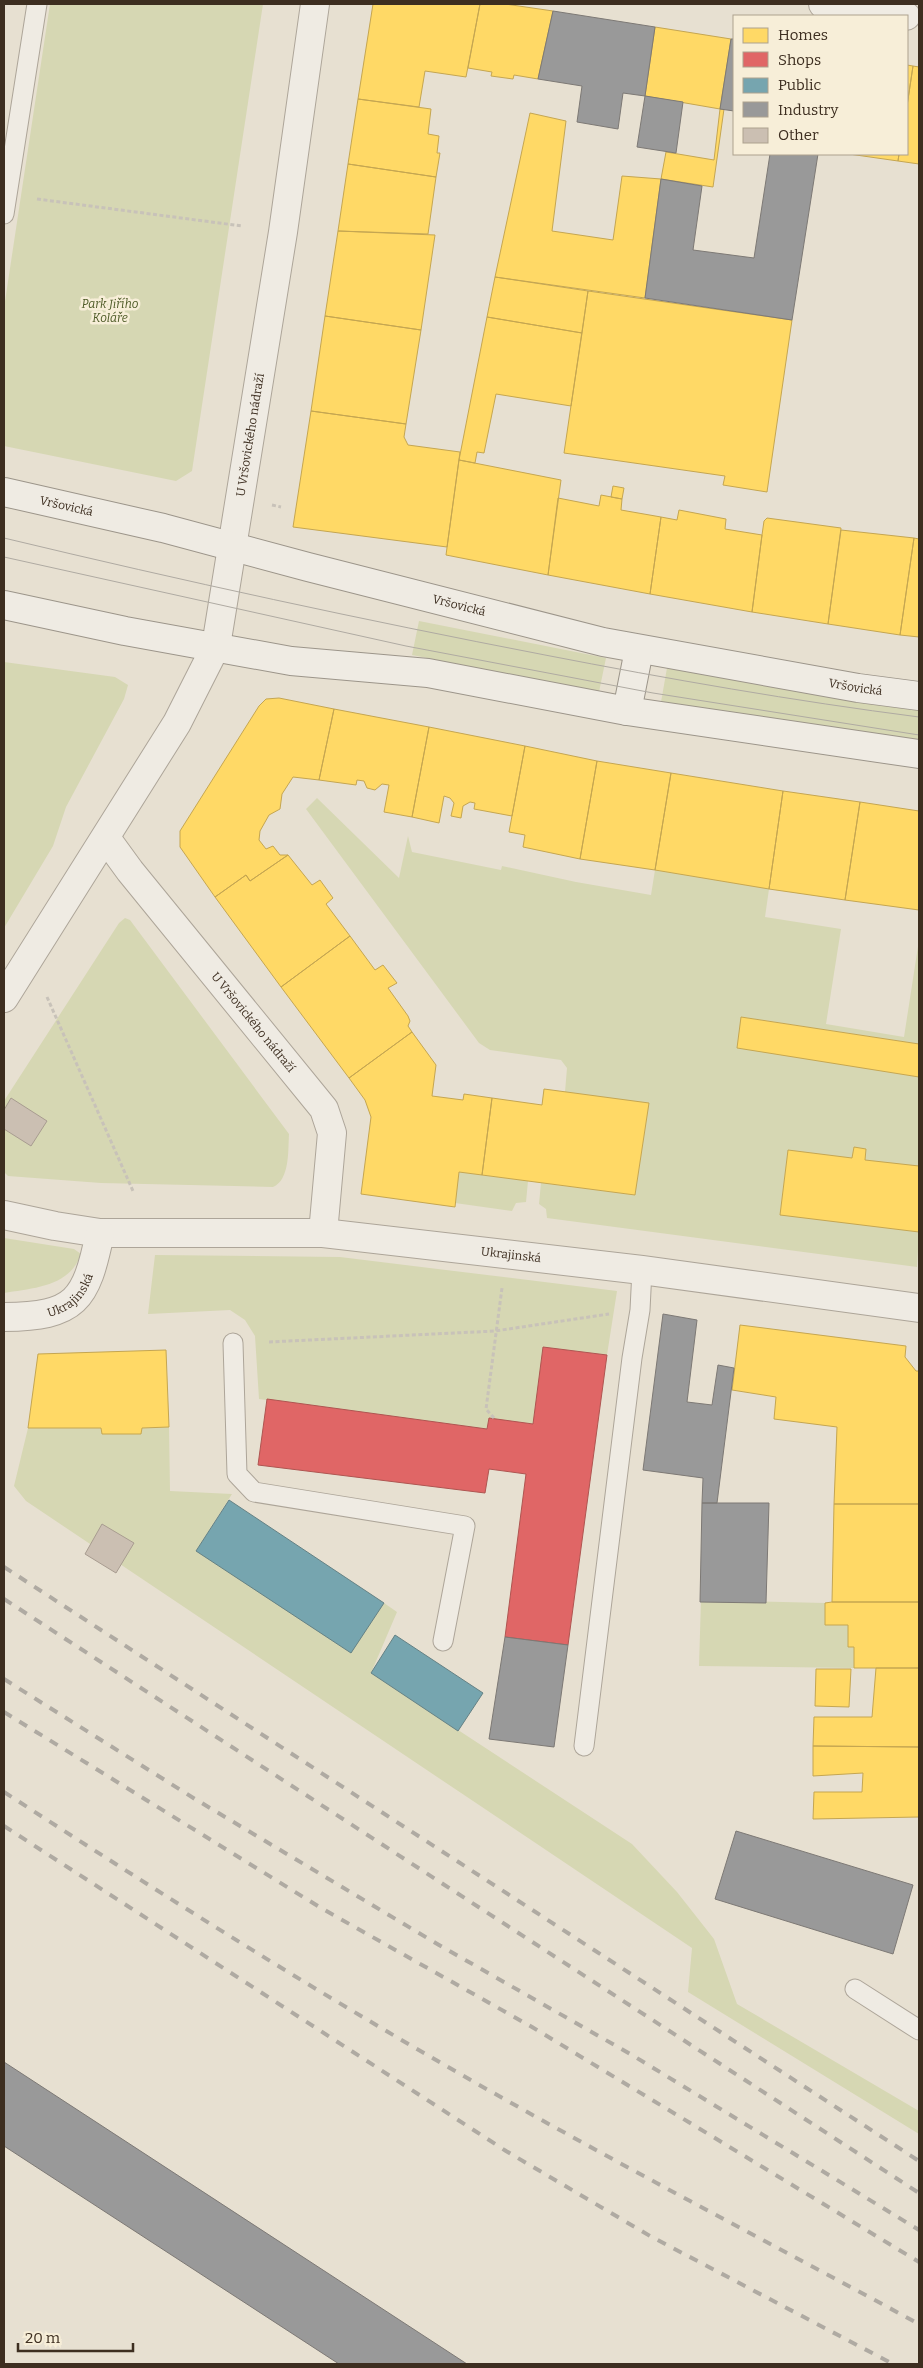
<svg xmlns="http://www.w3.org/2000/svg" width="923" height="2368" font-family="Bitter,serif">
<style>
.green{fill:#d6d7b3}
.homes{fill:#ffd966;stroke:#c5a651}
.shops{fill:#e06666;stroke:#af5551}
.public{fill:#76a5af;stroke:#658184}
.industry{fill:#999;stroke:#7d7975}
.building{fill:#cbbfb2;stroke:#a89c90}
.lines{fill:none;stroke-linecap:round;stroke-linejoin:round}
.service-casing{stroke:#ada599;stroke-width:21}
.minor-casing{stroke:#ada599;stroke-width:30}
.secondary-casing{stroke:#9c958a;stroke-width:30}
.path{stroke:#c8c2b9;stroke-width:3;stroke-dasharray:4 2.5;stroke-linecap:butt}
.service{stroke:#efebe3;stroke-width:19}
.minor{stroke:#efebe3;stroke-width:28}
.secondary{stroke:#efebe3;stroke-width:28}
.tram{stroke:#afaaa2;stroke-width:1}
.rail{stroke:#afaaa2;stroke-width:4;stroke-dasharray:9 9;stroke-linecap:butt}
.labels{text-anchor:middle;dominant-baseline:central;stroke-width:5;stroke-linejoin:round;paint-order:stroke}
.park-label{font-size:12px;font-style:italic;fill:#4d5a26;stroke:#f7eed8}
.street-label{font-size:12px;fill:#3d2e20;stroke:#f7eed8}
</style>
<rect width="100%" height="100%" fill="#e7e0d1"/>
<path class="green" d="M50,4H263L192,471L176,481L4,446V308Z
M419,621L606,658L599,692L412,655Z
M4,662L115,677L128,685L124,699L66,807L53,846L4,928Z
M667,668L919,709V744L661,702Z
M317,798L399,878L408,836L412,852L501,870L502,866L576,882L651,895L655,870L769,889L765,917L841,929L826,1024L904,1037L919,940V1044L742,1017L737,1047L919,1077V1167L865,1160L866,1149L854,1147L852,1158L788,1150L780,1214L919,1232L917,1267L547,1218L546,1209L539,1204L541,1183L635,1195L649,1103L565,1092L567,1068L561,1060L490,1050L479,1043L306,809Z
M125,918L130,920L289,1134C288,1150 290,1180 273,1187L101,1183L8,1176L4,1172V1129L31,1145L11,1099L4,1110V1101L119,923Z
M459,1172L528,1181L526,1202L516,1203L512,1211L455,1203Z
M4,1238L74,1249L81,1254C70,1287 33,1288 4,1293Z
M155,1255L340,1257L617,1291L607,1355L544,1347L533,1424L489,1418L487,1429L259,1399L255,1336L245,1320L230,1310L148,1314Z
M169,1427L170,1491L232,1494L196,1551L384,1603L397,1612L371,1673L632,1844L677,1892L714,1939L737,2004L919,2111V2134L688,1992L692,1948L26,1501L14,1486L28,1428H101L102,1434H141L142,1428Z
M701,1600L825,1603V1625H848V1647H854V1668L699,1666Z"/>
<path class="homes" d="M373,4H480L466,77L425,71L419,107L358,99Z
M480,4H505L553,11L538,79L514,75L513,79L491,76L492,72L468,68Z
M655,27L731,39L720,109L645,96Z
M907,65L913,66L907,106Z
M913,66L919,67V164L898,161L899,154H907V106Z
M358,99L431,109L428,134L439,136L437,153H440L436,177L348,164Z
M720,109H724L713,187L661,179L666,152L714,160Z
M530,113L566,121L552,231L613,240L622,176L661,179L645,298L495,277Z
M849,154H899L898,161Z
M348,164L436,177L428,234L338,231Z
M338,231L435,235L421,330L325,316Z
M495,277L588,291L582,333L487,317Z
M588,291L792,320L767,492L723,485L725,476L564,453Z
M325,316L421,330L406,424L311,411Z
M487,317L582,333L571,406L496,394L484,453L477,452L475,463L459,460Z
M311,411L406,424L404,437L408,445L460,452L447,547L293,527Z
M459,460L561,480L548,575L446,555Z
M613,486L624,488L622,499L611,497Z
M601,495L622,499L621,510L661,517L650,594L548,575L558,498L599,506Z
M679,510L726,519L725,529L762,535L752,612L650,594L661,517L677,520Z
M767,518L841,528L828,624L752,612L762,535L764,521Z
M841,530L914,538L900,635L828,624Z
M914,538L919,539V637L900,635Z
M279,698L334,709L319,780L293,777L282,794L280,809L269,815L260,831L259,840L266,849L273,846L280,855H288L250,881L246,875L215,897L180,847V831L259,706L266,699Z
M334,709L429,727L412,817L384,812L389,785L382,784L375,790L367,788L364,781L357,780L356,785L319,780Z
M429,727L525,746L512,816L474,809L475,803L470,802L463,806L461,818L451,816L454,803L450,798L444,796L439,823L412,817Z
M525,746L597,761L580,859L523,847L525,835L509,832Z
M597,761L671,773L655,870L580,859Z
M671,773L783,791L769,889L655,870Z
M783,791L860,802L845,900L769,889Z
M860,802L919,811V910L845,900Z
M288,855L312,885L320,880L333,898L326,904L350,936L281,987L215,897L246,875L250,881Z
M350,936L375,970L383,965L397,983L388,988L408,1016L410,1021L408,1026L412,1032L349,1078L281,987Z
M741,1017L919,1044V1077L737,1048Z
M412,1032L436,1065L432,1096L463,1100L464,1094L492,1098L482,1175L459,1172L455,1207L361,1194L371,1117L365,1100L349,1078Z
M544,1089L649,1103L635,1195L482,1175L492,1098L542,1105Z
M854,1147L866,1149L865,1160L919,1166V1232L780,1215L788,1150L852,1158Z
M740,1325L906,1346L905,1357L916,1371H919V1504H834L837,1427L774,1419L776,1397L732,1390Z
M166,1350L169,1427L142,1428L141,1434H102L101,1428H28L38,1354Z
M834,1504H919V1602H832Z
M832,1602H919V1668H854V1647H848V1625H825V1603Z
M876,1668H919V1747L813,1746L814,1717H872Z
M816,1669H851L849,1707L815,1706Z
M813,1746L919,1747V1817L813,1819L814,1792H862L863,1773L813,1776Z"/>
<path class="shops" d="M543,1347L607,1355L568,1645L505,1637L526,1474L489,1469L485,1493L258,1465L267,1399L487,1429L489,1418L533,1424Z"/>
<path class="public" d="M229,1500L384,1603L351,1653L196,1551Z
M395,1635L483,1693L458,1731L371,1673Z"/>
<path class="industry" d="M553,11L655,27L645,96L623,93L618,129L577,122L582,86L538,79Z
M731,39H734V111L720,109Z
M645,96L683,102L676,153L637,147Z
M770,154H818L792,320L645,298L661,179L702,186L693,250L754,258Z
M663,1314L697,1320L687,1402L712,1405L718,1365L734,1368L717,1503H702L703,1478L643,1470Z
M702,1503H769L766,1603L700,1602Z
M505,1637L568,1645L554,1747L489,1739Z
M736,1831L913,1885L893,1954L715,1899Z
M4,2062L467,2364H339L4,2146Z"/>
<path class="building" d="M11,1098L47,1121L31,1146L4,1129V1110Z
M102,1524L134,1543L116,1573L85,1554Z"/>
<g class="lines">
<g class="service-casing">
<path id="service" d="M4,214L37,4
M233,1343L237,1474L254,1492L465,1526L443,1641
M584,1746L632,1358L640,1310L642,1270
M855,1989L919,2030"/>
</g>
<g class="minor-casing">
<g id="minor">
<path d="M823,4L906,16"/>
<path id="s1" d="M106,838L130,871L324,1109L332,1133L323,1233"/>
<path id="s2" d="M4,998L177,723L216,646L283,232L315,4"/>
<path id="s3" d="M4,1215L55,1226L100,1233H323L642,1270L919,1308"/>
<path id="s4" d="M4,1317C76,1316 86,1301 100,1233"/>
</g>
</g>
<g class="secondary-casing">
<g id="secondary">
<path id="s5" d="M4,492L163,528L308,567L603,642L858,688L919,696"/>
<path d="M4,605L125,631L291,661L428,673L627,711L919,754"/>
<path d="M627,711L639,650"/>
</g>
</g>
<path class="path" d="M37,199L242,226
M272,505L281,507
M47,997L133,1191
M269,1342L495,1331L609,1314
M494,1418L486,1409L502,1288"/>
<use href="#service" class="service"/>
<use href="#minor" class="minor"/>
<use href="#secondary" class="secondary"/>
<path class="tram" d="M4,538C183,581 363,620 545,655C669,679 794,701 919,717
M4,557L406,646L653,693L919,735"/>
<path class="rail" d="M4,1567L919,2161
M4,1599L919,2193
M4,1679L195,1799L439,1945L632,2055L919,2230
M4,1712L321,1908L532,2027L919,2262
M4,1792C129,1873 254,1953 383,2029C558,2133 740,2227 919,2324
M4,1826L506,2151L650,2236L893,2364"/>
</g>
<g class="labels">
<g class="park-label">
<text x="110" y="304">Park Jiřího<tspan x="110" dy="14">Koláře</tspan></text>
</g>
<g class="street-label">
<text stroke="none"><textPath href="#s2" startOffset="625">U Vršovického nádraží</textPath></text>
<text stroke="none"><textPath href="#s5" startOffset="64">Vršovická</textPath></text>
<text stroke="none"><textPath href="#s5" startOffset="469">Vršovická</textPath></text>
<text stroke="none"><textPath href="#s5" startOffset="874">Vršovická</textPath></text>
<text stroke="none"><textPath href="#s1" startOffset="236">U Vršovického nádraží</textPath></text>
<text stroke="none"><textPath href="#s3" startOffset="510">Ukrajinská</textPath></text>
<text stroke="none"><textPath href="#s4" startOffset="74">Ukrajinská</textPath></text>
</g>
</g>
<rect width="923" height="2368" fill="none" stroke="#3d2e20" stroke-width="10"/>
<rect x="733" y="15" width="175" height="140" fill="#f7eed8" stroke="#ada18e"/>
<rect x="743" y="28" width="25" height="15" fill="#ffd966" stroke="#ada18e"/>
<text x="778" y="40" font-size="15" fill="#3d2e20">Homes</text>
<rect x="743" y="52" width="25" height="15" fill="#e06666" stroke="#ada18e"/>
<text x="778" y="65" font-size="15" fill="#3d2e20">Shops</text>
<rect x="743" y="78" width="25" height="15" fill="#76a5af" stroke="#ada18e"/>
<text x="778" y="90" font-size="15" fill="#3d2e20">Public</text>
<rect x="743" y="102" width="25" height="15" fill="#999999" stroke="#ada18e"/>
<text x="778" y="115" font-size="15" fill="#3d2e20">Industry</text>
<rect x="743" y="128" width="25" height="15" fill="#cbbfb2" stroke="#ada18e"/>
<text x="778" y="140" font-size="15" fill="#3d2e20">Other</text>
<path d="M18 2343v8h115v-8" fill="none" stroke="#3d2e20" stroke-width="2.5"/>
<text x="25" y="2343" font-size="15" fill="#3d2e20" stroke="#f7eed8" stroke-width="4" paint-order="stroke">20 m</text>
</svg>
